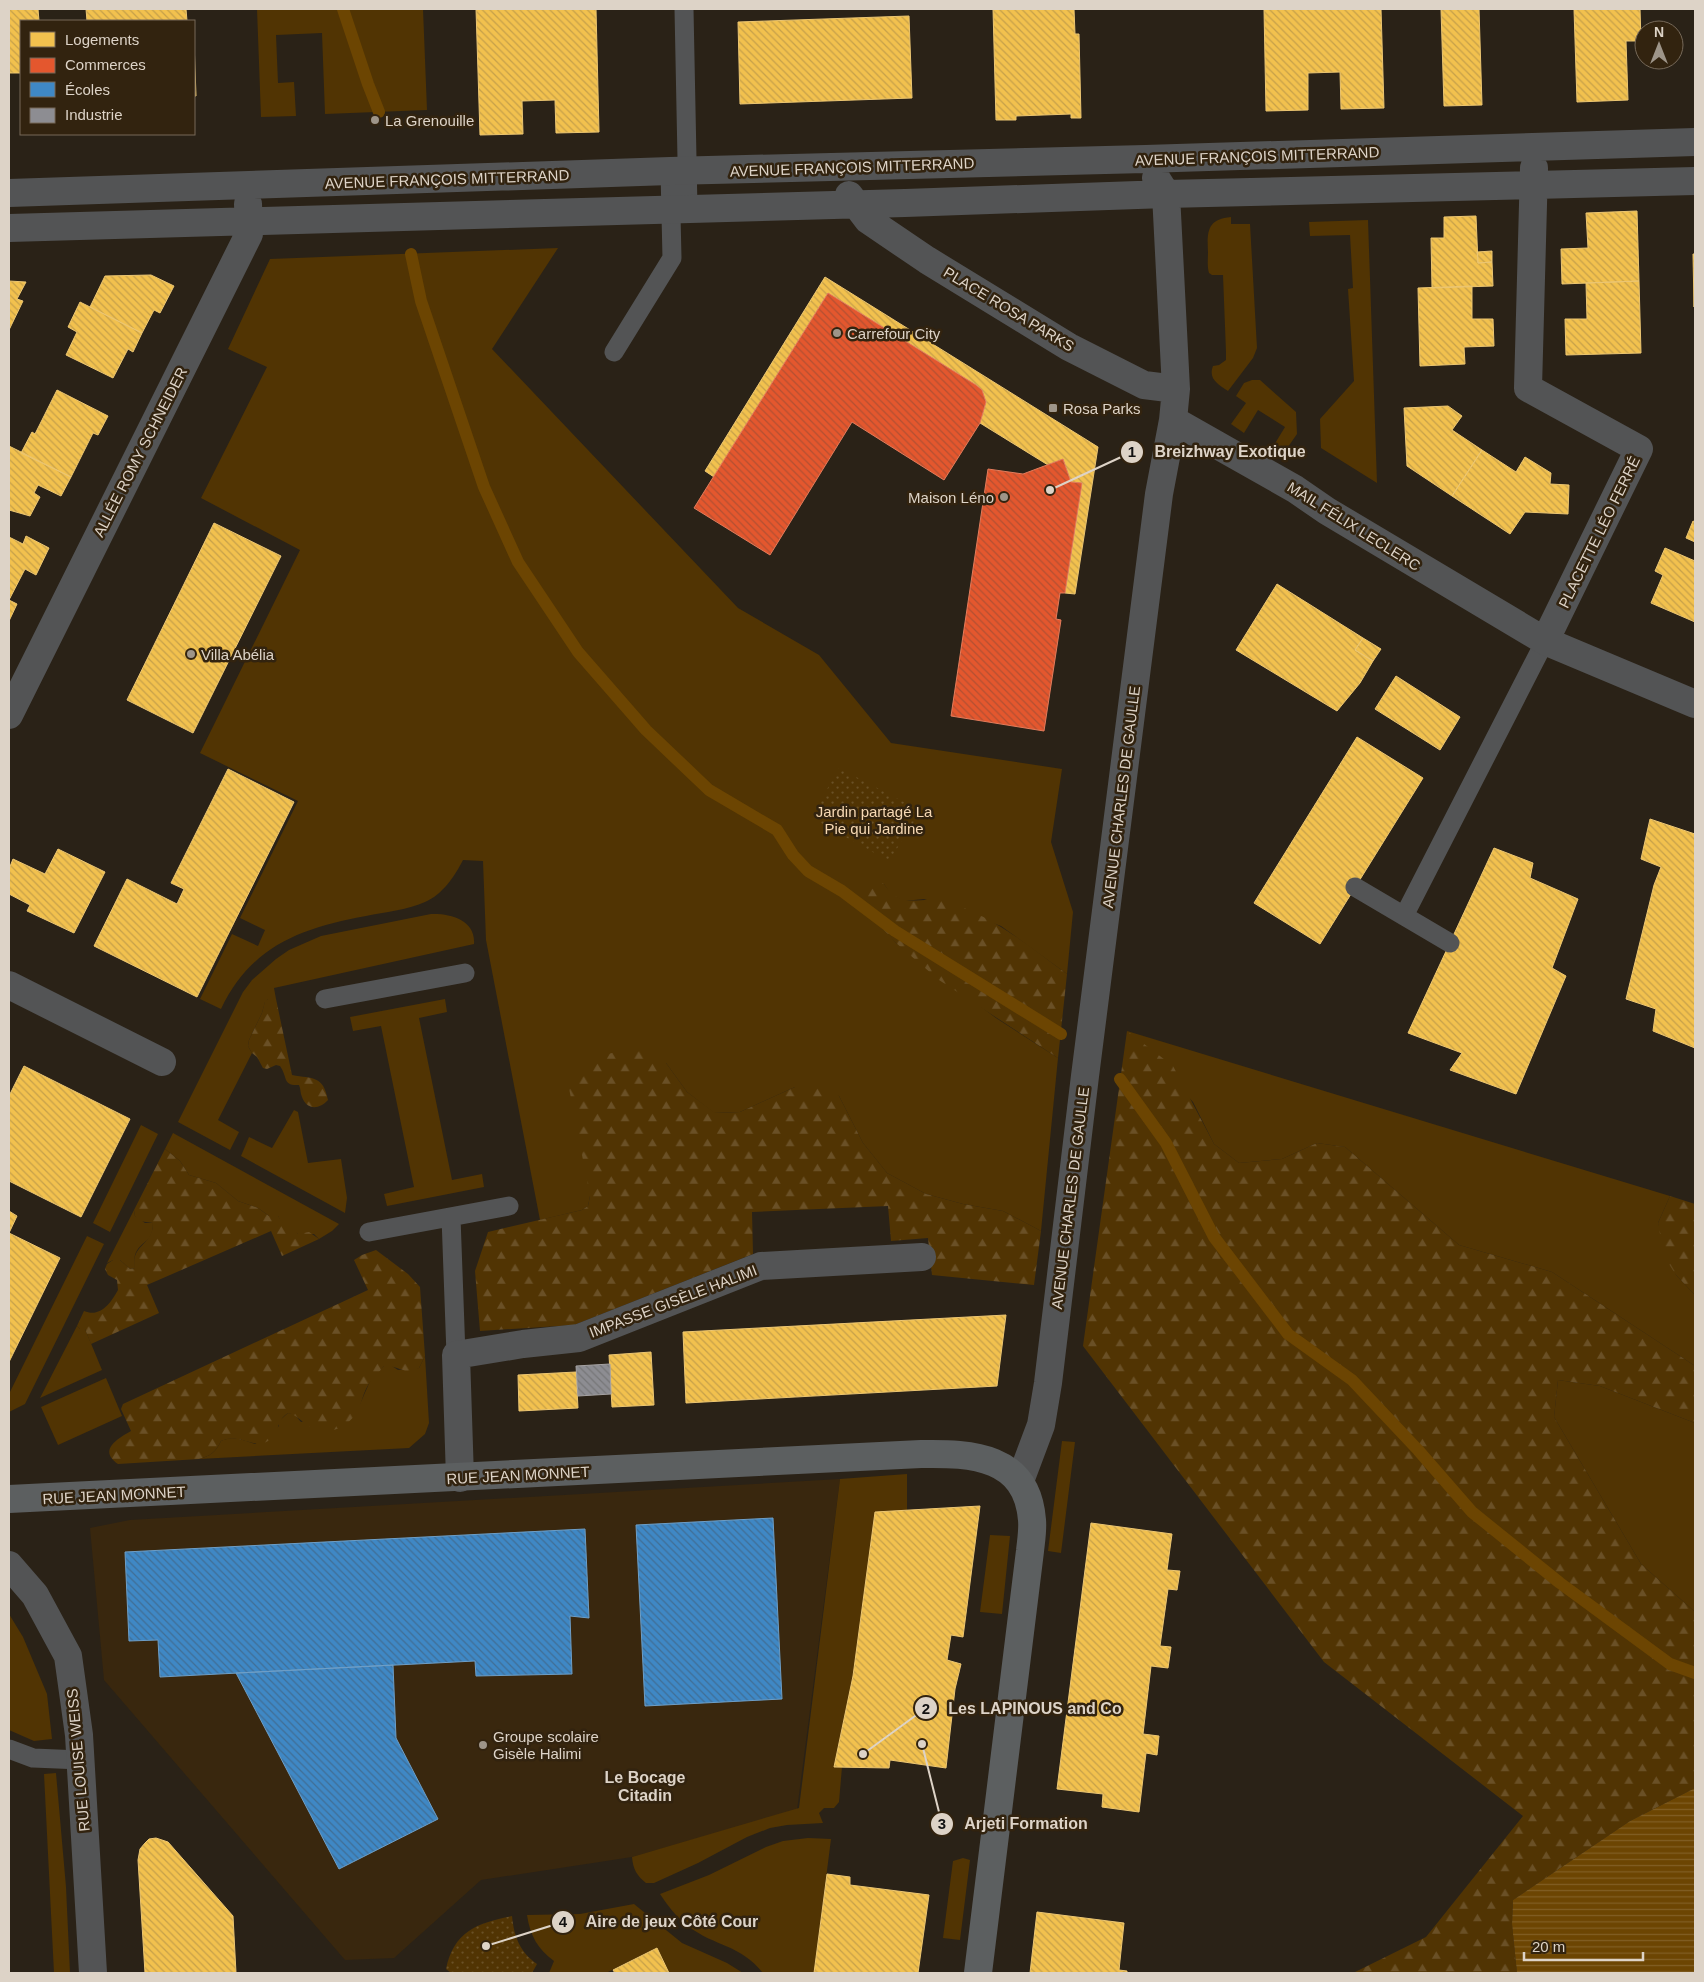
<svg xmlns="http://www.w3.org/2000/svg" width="1704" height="1982" font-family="Helvetica,sans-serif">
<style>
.built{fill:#39270e}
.grass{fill:#513403}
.forest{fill:url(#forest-firs)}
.park{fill:url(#park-dots)}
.water{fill:url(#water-rules)}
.homes{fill:url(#homes-back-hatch);stroke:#ecc672}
.shops{fill:url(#shops-back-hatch);stroke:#e27c5c}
.schools{fill:url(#schools-back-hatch);stroke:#6e9ec6}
.industry{fill:url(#industry-back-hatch);stroke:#a5a2a2}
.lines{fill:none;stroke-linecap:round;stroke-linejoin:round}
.stream{stroke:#6c4502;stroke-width:12}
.lane{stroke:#535455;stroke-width:19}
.street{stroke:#535455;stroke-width:28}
.secondary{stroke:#5c5f60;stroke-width:28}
.poi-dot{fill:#9e9589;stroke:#32230f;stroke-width:2}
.labels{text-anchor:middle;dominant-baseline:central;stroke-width:5;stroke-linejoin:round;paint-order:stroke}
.poi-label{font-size:15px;fill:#ddd3c7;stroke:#32230f;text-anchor:start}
.street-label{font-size:15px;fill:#ddd3c7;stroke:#32230f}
.park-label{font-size:15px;fill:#f6d8b3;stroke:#32230f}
.neighbourhood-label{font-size:16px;font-weight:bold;fill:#ddd3c7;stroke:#32230f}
.leader{fill:none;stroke:#ddd3c7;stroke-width:2}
.callout-dot{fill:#ddd3c7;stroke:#32230f;stroke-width:2}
.mark-label{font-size:15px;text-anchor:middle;font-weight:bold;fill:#111}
.callout-label{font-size:16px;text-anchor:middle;font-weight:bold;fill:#ddd3c7;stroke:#32230f;stroke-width:5;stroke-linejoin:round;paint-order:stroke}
</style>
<defs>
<pattern id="forest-firs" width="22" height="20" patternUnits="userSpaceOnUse" patternTransform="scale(1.25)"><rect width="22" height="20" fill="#513403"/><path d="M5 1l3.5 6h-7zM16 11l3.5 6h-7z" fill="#6a5026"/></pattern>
<pattern id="park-dots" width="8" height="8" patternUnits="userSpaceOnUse" patternTransform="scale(1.25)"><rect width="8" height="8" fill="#513403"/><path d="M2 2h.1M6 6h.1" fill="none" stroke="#6a5026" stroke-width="1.8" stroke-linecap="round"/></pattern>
<pattern id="water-rules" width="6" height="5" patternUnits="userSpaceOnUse" patternTransform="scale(1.25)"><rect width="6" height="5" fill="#6c4502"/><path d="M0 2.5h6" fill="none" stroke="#815f25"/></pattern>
<pattern id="homes-back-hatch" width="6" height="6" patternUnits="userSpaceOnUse" patternTransform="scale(1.25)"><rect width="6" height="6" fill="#f2c14e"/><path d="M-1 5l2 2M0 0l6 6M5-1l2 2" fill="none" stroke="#c6a04a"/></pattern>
<pattern id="shops-back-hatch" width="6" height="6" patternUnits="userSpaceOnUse" patternTransform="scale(1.25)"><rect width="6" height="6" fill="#e4572e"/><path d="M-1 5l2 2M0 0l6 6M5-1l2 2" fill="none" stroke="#b35032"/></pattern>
<pattern id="schools-back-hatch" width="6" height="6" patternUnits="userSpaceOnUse" patternTransform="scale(1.25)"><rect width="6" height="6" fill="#3f88c5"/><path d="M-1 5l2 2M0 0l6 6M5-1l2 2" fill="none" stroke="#406e95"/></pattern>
<pattern id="industry-back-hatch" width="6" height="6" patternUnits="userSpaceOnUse" patternTransform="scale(1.25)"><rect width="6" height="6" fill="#8d8d92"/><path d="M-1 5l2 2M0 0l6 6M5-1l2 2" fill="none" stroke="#767678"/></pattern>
</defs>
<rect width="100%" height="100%" fill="#2a2217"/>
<path class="built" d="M840,1479L797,1810L632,1857L481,1880L394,1958L345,1960L104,1680L90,1528L130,1520Z"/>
<path class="grass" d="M257,9H423L427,110L325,114L322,33L276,35L278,83L294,82L296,116L261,117Z
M1231,217V224H1250L1257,348L1253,358L1228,391C1218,384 1208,379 1213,366L1219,365L1226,360V352L1223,275H1212L1209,273C1207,266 1208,259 1208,252C1207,232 1207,219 1231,217Z
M1368,220L1377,483L1321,448L1320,419L1354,381L1348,289L1353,288L1350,235L1310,236L1309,222Z
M558,248L492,349L738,608L819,655L891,743L1062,769L1051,842L1073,912L1067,974L1001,926L924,899L904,901L891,895L884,884L887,932L896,943L996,1018L1058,1058L1041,1231L1003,1211L963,1204L926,1194L887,1173L863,1143L839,1096L795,1087L740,1112L714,1113L687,1092L666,1063L590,1196L588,1206L582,1210L540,1220L486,940L483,861L463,860C455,876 442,895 425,902C407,910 385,912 366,916C301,928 251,946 221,1009L200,999L232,934L258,946L265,930L240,918L298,801L200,753L300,550L201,498L267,367L228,349L270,259Z
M1252,380H1260L1296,412L1297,434L1281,457L1271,450L1285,427L1258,410L1244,433L1231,424L1246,403L1236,396L1244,383Z
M431,914C450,913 476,920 474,944L274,988L276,999H268L265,1002L262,1013L249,1040L248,1046L252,1053L218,1120L239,1132L230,1150L178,1122L243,992L252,980L276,959L289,950L321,936Z
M445,999L447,1012L419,1018L452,1180L482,1174L484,1187L387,1206L384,1194L414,1187L381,1026L353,1031L350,1017Z
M1127,1031L1670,1196L1658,1223L1676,1275L1695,1295V1366L1552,1272L1459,1245L1345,1147L1317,1143L1282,1159L1239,1163L1214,1144L1193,1102Z
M294,1110L298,1112L308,1163L341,1159L347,1198L345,1213L241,1156L249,1137L272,1148Z
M141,1125L158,1134L110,1232L93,1223Z
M173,1133L339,1224L332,1231L319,1239L314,1234H298L281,1222L278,1216H269L258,1208L238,1201L216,1183L189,1175L180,1161L165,1149Z
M134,1210L135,1216L145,1223H153C153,1244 140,1240 135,1255C134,1259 135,1264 135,1268L130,1269L120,1260H113L107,1263Z
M87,1236L104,1244L25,1404L9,1412V1394Z
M77,1326L80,1329H85L102,1370L40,1398Z
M425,1356L429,1423L425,1434L409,1448L199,1459C210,1456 216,1452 221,1441C233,1435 243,1440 255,1444L279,1426V1421L288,1413L294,1414L301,1422L360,1404L371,1379L384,1366H392L398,1370L419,1368Z
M106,1378L122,1416L58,1445L41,1407Z
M1558,1380L1600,1386L1695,1423V1612L1641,1564L1554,1417Z
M1062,1441L1075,1442L1061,1553L1048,1551Z
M907,1474V1510L875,1512L853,1676L834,1767H842L839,1802L834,1808H824L819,1813L823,1823L787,1825L770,1828L747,1837L698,1863L654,1883H646C637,1876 633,1869 632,1857L799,1808L840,1479Z
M990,1535L1010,1536L1002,1614L980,1612Z
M9,1614L23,1637L47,1694L52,1739L34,1741L9,1730Z
M56,1773L66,1887L70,1973H54L44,1774Z
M808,1838L831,1839L814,1973H763C740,1944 715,1947 688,1926C677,1918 668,1906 660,1894L709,1875L766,1847L783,1841Z
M963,1858L970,1860L960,1940L943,1938L953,1861Z
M634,1904L682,1943L727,1963L743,1973H669L657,1948L606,1973H549L554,1961C538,1949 530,1936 527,1915L580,1914Z"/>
<path class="forest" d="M875,881L884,884C901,911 919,895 946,902C992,915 1029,946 1067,974L1058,1058L939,980L896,943L874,919L861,899L863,889Z
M268,999H276L292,1075C313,1079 323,1075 328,1100C320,1109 307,1111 302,1097C300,1093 301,1089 299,1085C282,1086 288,1077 280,1066L276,1065L267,1069L263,1068L257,1057L252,1053L248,1046L249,1040L262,1013L265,1001Z
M1127,1031L1173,1066L1214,1144L1239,1163L1282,1159L1317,1143L1345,1147L1459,1245L1552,1272L1695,1366V1423L1600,1386L1558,1380L1554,1417L1641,1564L1695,1612V1788L1630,1821L1513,1900L1512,1924L1517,1973H1353L1426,1937L1523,1816L1324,1662L1083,1346Z
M638,1046L666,1063L687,1092L715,1113L740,1112L795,1087L821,1084L839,1096L863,1143L887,1173L926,1194L963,1204L1003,1211L1041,1231L1034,1285L932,1275L928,1238L891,1241L888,1206L752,1212L753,1254L574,1325L480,1331L475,1271L488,1232L582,1210L588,1206L590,1196L569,1088L582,1061Z
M165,1149L180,1161L189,1175L216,1183L238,1201L258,1208L269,1216H278L282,1222L292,1227L298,1234L309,1232L319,1239L282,1256L271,1231L147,1285L159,1313L91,1344L85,1329H80L77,1326L84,1311C100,1318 111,1303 118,1290L117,1280L108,1275L105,1269L107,1264L113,1260H120L130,1269L135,1268C130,1245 153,1246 153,1223L139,1221L135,1216L134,1210Z
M1670,1196L1695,1204V1295L1676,1275L1664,1256L1658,1223Z
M376,1250L408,1274L420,1287L425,1356L419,1368C401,1375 400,1365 384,1366C378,1374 371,1379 367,1387C362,1396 361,1407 355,1415C345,1428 329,1435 314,1429C304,1425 298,1415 288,1413C276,1420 280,1434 268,1441C253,1450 240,1432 221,1441C216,1452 210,1456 199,1459L118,1464C97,1450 119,1438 131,1431L121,1409L123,1404L368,1290L354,1260L362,1255Z"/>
<path class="park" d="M839,768L921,811L889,861L811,818Z
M512,1916C514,1937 520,1952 537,1964L532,1973H451L446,1969C454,1931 477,1923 512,1916Z"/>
<path class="water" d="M1695,1788V1973H1517L1512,1924L1513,1900L1630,1821Z"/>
<path class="homes" d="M9,9H38L39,21H21V73H9Z
M86,9H186L187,21H87Z
M476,9H596L599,132L556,133L555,100L522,101L523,134L480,135Z
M993,9H1074L1075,34H1079L1081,118H1071V114L1016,116V120H996Z
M1264,9H1381L1384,108L1341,109L1340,72L1308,73V110L1266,111Z
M1441,9H1479L1482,105L1444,106Z
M1574,9H1640L1641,41H1626L1628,100L1577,102Z
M909,16L912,98L740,104L738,22Z
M194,41L196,96H194Z
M1637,211L1639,281L1562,284L1561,249L1588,248L1586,213Z
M1476,216L1478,263L1492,262L1493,286L1432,288L1431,238H1444V217Z
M1492,251V262L1478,263L1477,252Z
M1693,254H1695L1694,307Z
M151,275L174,286L160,313L154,310L142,333L90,307L105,276Z
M825,277L1098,447L1075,594L1065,593L1082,483L1071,482L1063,459L1048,465L980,423L986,402L982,390L976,385L828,293L714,477L705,471Z
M9,281L26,282L17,299L23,301L9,330Z
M1639,281L1641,353L1566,355L1565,319H1587L1586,283Z
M1472,286V319H1493L1494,346L1464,347L1465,364L1420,366L1418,288Z
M80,302L142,333L133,352L128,349L113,378L66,355L77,332L68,327Z
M57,390L108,416L98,435L93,433L71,477L21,453L32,432L35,434Z
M1448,406L1462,416L1452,430L1482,450L1452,496L1407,466L1404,408Z
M9,446L71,477L61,496L38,485L34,493L40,497L30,516L9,510Z
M1482,450L1516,472L1525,457L1551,473L1550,484L1569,485L1568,514L1525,512L1510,534L1452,496Z
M1693,521L1695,522V542L1686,538Z
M214,523L281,556L193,733L127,700Z
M26,536L49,548L36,575L25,569L9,600V537L23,544Z
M1665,548L1695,561V622L1651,603L1663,575L1655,571Z
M1277,584L1363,638L1355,650L1373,661L1360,683L1337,711L1236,650Z
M9,600L17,604L9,621Z
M1363,638L1381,649L1373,661L1355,650Z
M1396,676L1460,717L1440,750L1375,709Z
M1357,737L1423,778L1320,944L1254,903Z
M228,769L294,802L197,997L94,946L127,879L177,904L184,889L171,883Z
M1650,819L1695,834V1048L1653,1031L1656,1009L1626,999L1654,885L1661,867L1641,859Z
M1494,848L1533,863L1530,878L1578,899L1552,968L1566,976L1516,1094L1450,1070L1462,1053L1408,1033Z
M58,849L105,872L74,933L27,911L30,905L9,894V869L13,859L45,874Z
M24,1066L130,1119L81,1217L9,1181V1096Z
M9,1211L17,1216L9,1233L60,1258L9,1362Z
M1006,1315L997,1386L686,1403L683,1332Z
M651,1352L654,1405L612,1407L609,1355Z
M576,1372L578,1408L519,1411L518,1375Z
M980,1506L963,1637L951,1635L947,1660L961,1664L955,1689L946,1768L890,1760L889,1768L834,1767L853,1676L875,1512Z
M1091,1523L1172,1534L1167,1570L1180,1571L1177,1590L1168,1589L1160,1646L1171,1647L1168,1668L1151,1666L1143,1734L1159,1736L1157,1755L1146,1753L1139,1812L1102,1807L1103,1794L1057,1789Z
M156,1838L168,1842L233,1916L236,1973H145L138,1860L140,1849L145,1843L149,1839Z
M827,1874L850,1877V1885L929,1895L918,1973H814Z
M1037,1912L1124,1923L1119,1970L1127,1971V1973H1030Z
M657,1948L669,1973H615L613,1970Z"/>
<path class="shops" d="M828,293L976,385L982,390L986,402L980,423L944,480L852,422L770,555L694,508Z
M1063,459L1071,482L1082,483L1065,593H1060L1056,619L1061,620L1044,731L951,716L988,469L1023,474Z"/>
<path class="schools" d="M773,1518L782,1699L645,1706L636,1525Z
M585,1529L589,1618L570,1616L572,1674L476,1676L475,1661L160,1677L158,1640L129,1641L125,1552Z
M393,1665L396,1738L438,1819L339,1869L236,1673Z"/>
<path class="industry" d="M610,1364L611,1394L578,1396L576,1366Z"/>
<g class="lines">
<path class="stream" d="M343,9L368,84L379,112
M411,254L421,301L484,487L518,562L578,652L646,730L709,790L777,830L793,855L808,871L842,891L895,931L1061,1034
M1120,1079L1166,1143L1214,1237L1288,1334L1352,1380L1418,1450L1472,1512L1560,1583L1670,1664L1695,1673"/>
<path class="lane" d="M684,9L688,209
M614,352L672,258L670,171
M1355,887L1450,943
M1404,916L1545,641
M325,999L465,973
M451,1217L456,1355
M369,1232L509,1206
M9,1749L33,1758L81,1760"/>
<path class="street" d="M1534,168L1528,388L1639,449L1545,641
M1156,178L1166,194L1176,389L1173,420L1295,489L1327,511L1545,641L1695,704
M9,193L670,171L1145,159L1695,142
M849,195L868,220L927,260L1069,347L1144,385L1176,389
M9,228L905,203L1166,194L1695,181
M9,715L249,234L248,204
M9,985L162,1062
M460,1478L456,1355L523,1344L579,1338L761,1266L922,1257
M1020,1481L1041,1425L1048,1383L1085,1076L1159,494L1173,420
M9,1565L35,1595L68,1656L79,1735L93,1973"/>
<path class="secondary" d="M9,1499L921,1454C972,1453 1027,1456 1032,1520C1033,1530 1031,1541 1030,1551L978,1973"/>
</g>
<g class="poi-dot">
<circle cx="375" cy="120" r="5"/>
<circle cx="837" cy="333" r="5"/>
<rect x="1048" y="403" width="10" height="10" rx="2.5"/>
<circle cx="1004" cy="497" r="5"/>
<circle cx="191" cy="654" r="5"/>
<circle cx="483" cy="1745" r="5"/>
</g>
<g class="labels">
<g class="poi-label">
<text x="385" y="120">La Grenouille</text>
<text x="847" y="333">Carrefour City</text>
<text x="1063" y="408">Rosa Parks</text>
<text x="994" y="497" text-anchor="end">Maison Léno</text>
<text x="201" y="654">Villa Abélia</text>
<text x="493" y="1736">Groupe scolaire<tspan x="493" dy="17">Gisèle Halimi</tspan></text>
</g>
<g class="street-label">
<text transform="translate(1257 156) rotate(-2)">AVENUE FRANÇOIS MITTERRAND</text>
<text transform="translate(852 167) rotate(-2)">AVENUE FRANÇOIS MITTERRAND</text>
<text transform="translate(447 179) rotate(-2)">AVENUE FRANÇOIS MITTERRAND</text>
<text transform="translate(1009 309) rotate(31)">PLACE ROSA PARKS</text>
<text transform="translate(140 452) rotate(-63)">ALLÉE ROMY SCHNEIDER</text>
<text transform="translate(1354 526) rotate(32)">MAIL FÉLIX LECLERC</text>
<text transform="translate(1599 532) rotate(-64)">PLACETTE LÉO FERRÉ</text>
<text transform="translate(1121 797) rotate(-83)">AVENUE CHARLES DE GAULLE</text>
<text transform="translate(1070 1198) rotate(-83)">AVENUE CHARLES DE GAULLE</text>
<text transform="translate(673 1301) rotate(-21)">IMPASSE GISÈLE HALIMI</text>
<text transform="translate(518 1475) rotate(-3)">RUE JEAN MONNET</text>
<text transform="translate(114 1495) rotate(-3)">RUE JEAN MONNET</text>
<text transform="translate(78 1760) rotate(-95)">RUE LOUISE WEISS</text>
</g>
<g class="park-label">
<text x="874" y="811">Jardin partagé La<tspan x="874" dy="17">Pie qui Jardine</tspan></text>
</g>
<g class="neighbourhood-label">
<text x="645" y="1777">Le Bocage<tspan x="645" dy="18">Citadin</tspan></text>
</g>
</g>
<path class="leader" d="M1050 490L1132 452M863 1754L926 1708M922 1744L942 1824M486 1946L563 1922"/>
<g class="callout-dot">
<circle cx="1050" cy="490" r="5"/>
<circle cx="863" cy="1754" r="5"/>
<circle cx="922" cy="1744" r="5"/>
<circle cx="486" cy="1946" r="5"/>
<circle cx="1132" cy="452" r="12"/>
<circle cx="926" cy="1708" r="12"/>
<circle cx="942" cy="1824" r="12"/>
<circle cx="563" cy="1922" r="12"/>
</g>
<g class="mark-label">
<text x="1132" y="457">1</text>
<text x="926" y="1714">2</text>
<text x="942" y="1829">3</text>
<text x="563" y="1927">4</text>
</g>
<g class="callout-label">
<text x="1230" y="457">Breizhway Exotique</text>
<text x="1035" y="1714">Les LAPINOUS and Co</text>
<text x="1026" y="1829">Arjeti Formation</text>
<text x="672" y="1927">Aire de jeux Côté Cour</text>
</g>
<rect width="1704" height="1982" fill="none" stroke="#ddd3c7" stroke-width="20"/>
<rect x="20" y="20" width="175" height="115" fill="#32230f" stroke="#766959"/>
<rect x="30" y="32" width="25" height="15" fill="#f2c14e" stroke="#766959"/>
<text x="65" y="45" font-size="15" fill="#ddd3c7">Logements</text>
<rect x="30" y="58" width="25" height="15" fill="#e4572e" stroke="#766959"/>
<text x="65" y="70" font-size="15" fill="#ddd3c7">Commerces</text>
<rect x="30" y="82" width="25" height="15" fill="#3f88c5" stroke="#766959"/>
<text x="65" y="95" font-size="15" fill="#ddd3c7">Écoles</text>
<rect x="30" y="108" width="25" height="15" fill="#8d8d92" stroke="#766959"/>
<text x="65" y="120" font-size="15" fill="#ddd3c7">Industrie</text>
<g transform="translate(1659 45)"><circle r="24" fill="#32230f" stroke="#766959"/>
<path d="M0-4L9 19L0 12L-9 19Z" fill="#9e9589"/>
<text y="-8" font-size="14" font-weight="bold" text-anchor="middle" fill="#ddd3c7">N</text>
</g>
<path d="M1524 1952v8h119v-8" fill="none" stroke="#ddd3c7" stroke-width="2.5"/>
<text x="1532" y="1952" font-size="15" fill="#ddd3c7" stroke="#32230f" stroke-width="4" paint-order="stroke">20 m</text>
</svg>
